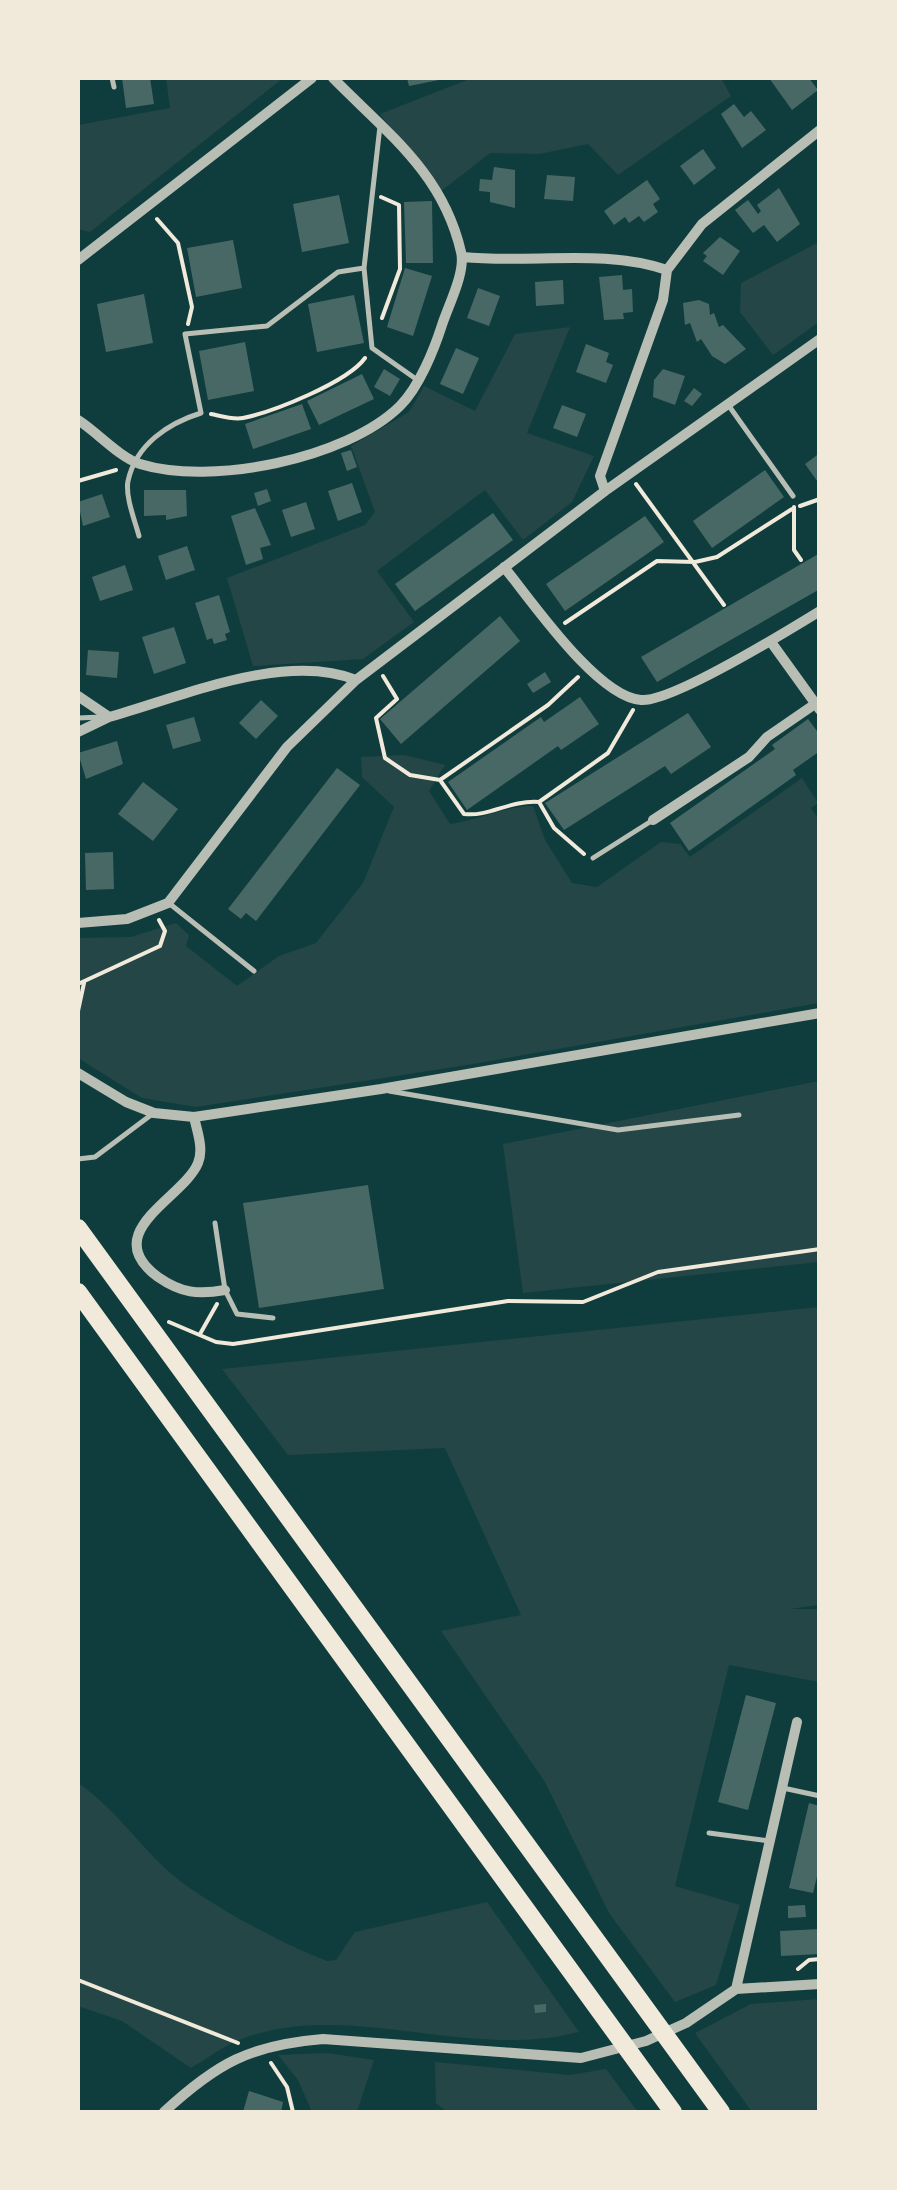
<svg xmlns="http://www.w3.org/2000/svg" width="897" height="2190" font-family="'IBM Plex Sans',sans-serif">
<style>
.green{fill:#244646}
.building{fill:#486865}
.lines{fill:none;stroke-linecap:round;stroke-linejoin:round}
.path{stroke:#f1e9da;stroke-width:4}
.service{stroke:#b8beb3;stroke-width:5}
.minor{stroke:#b8beb3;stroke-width:10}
.motorway{stroke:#f1e9da;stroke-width:18}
</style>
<rect width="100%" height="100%" fill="#0f3d3e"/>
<path class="green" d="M166,78H283L90,232L78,229V125L170,108Z
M472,78H721L731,96L618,175L588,144L539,154L490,153L440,192L380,114Z
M819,242V322L773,355L740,312L741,283Z
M570,327L527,433L594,456L572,502L523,540L485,490L377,571L414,622L363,659L253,666L227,578L365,525L375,512L351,446L409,412L424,386L475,411L515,334Z
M404,755L445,765L429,791L450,824C479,820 505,806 533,806L545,840L572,883L597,887L661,842L680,844L690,857L802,778L818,803L811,808L820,822L819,1003L467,1065L196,1107L142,1098L78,1058V938L131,937L176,923L189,935L186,946L237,986L279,956L316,943L363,883L394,807L362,777L361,757Z
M819,1081V1262L523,1293L503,1144Z
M819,1307V1605L789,1609H819V1682L729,1665L675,1886L740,1905L716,1985L675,2002L609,1913L545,1782L441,1631L521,1615L445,1448L288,1455L222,1369Z
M78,1783C113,1807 135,1840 166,1869C199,1900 284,1945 327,1961L336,1960L355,1932L487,1902L579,2032C470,2061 350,2000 244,2038C226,2044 208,2058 191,2068L122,2021L78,2006Z
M819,1999V2112H752L695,2033L751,2004Z
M327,2053L374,2060L357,2112H312L298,2080L278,2055Z
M435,2062L570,2075L606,2069L638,2112H447L436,2103Z"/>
<path class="building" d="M122,78H150L154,104L126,108Z
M407,78H444V79L409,86Z
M769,78H809L818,90L792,110Z
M734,104L744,117L751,111L766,130L742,148L721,114Z
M703,149L716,168L694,185L680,166Z
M494,167L515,170V208L490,202V192L479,191L480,179L492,180Z
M547,175L575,177L573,201L544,199Z
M647,180L660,199L653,204L658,212L644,222L639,216L629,223L625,217L614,225L604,211Z
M779,188L800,224L777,242L764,225L753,233L735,210L748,200L758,214L761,211L757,205Z
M339,195L349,243L302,252L293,204Z
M432,201L433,263H406L404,202Z
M720,237L740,251L723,275L703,261L707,256L703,253Z
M233,240L242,288L196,297L187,248Z
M405,268L432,276L413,336L387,327Z
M622,275L623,290L632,289L633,312L623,313L624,319L604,320L599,277Z
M563,280L564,304L536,306L535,282Z
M478,288L500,296L489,326L467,318Z
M144,294L153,343L106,352L97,304Z
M354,295L364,343L317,352L308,304Z
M699,300L709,304L710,315L714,313L719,327L723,325L746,349L725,364L712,356L701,339L697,342L690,323L685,325L683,303Z
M245,342L254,391L208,400L199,351Z
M586,344L609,353L606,362L613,365L606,383L576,372Z
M456,348L479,358L463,394L440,384Z
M384,369L400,379L390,396L374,387Z
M663,369L685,376L675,405L653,397L654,380Z
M362,374L374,399L319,425L307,401Z
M694,388L702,394L692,406L684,401Z
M302,404L311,429L253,449L245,424Z
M562,405L586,414L577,437L553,428Z
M351,450L357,467L347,471L341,453Z
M820,453V485L805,464Z
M765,470L784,497L712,548L693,521Z
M352,483L362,512L338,521L328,491Z
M267,489L271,501L258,506L254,493Z
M144,490H186L187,516L166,520V515L144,516Z
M102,494L110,517L83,526L78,502Z
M306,502L315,529L291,537L282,510Z
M255,508L271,545L260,548L263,559L246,565L231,516Z
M493,513L513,540L415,611L395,584Z
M645,516L664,542L565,611L546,584Z
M187,546L195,570L166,580L158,556Z
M820,553V589L657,682L641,657Z
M125,565L133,590L100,601L92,577Z
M219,595L230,632L225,634L227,640L214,644L212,638L207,640L195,603Z
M500,616L520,641L401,744L380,719Z
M174,627L186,663L154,674L142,637Z
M88,650L119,652L117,678L86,675Z
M545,672L551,682L533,693L527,684Z
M580,697L599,724L561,750L558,746L467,810L448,782L541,717L544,722Z
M261,700L278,716L256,739L239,723Z
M688,713L711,747L671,774L665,766L564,830L545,803Z
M194,717L201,741L173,749L166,725Z
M808,719L820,735V751L793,770L796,775L689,851L670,823L775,749L772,745Z
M117,741L123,764L86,779L78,753Z
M337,768L360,785L256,921L246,913L241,919L228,909Z
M143,782L178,809L153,841L118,814Z
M113,852L114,889L86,890L85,853Z
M368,1185L384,1289L259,1308L243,1203Z
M746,1695L776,1703L748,1810L718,1802Z
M809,1803L820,1806V1864L813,1893L789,1888Z
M805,1905L806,1917L788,1918V1906Z
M820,1929V1954L781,1956L780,1931Z
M546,2004V2012L535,2013L534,2005Z
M249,2091L283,2102L281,2112H243Z"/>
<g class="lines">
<path class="path" d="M381,197L399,205L400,269L382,318
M157,219L178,243L192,307L188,324
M211,414C221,416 233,420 243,418C273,412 348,382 365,358
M78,481L116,470
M636,484L724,605
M800,506L820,499
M794,507V550L801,560
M565,623L657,561L695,562L717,557L792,509
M383,676L397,699L376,718L385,758L410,775L440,780L548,705L578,677
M440,780L464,814C490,817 509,800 539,802L554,828L584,854
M539,802L608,753L633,710
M78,984L160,946L165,931L159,920
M78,1011L84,983
M169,1322L216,1342L233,1344L508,1301L583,1302L658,1272L820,1249
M200,1334L217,1304
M798,1969L809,1960L820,1959
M78,1980L238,2043
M271,2063L287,2087L293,2112"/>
<path class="service" d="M112,78L114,87
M380,126L364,268L372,348L416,379
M729,406L793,496
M139,536C135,521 125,496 128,481C136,444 169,423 201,413L185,334L267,326L338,272L364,268
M78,718L101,717
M593,858L653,820
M170,904L254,971
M389,1091L618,1130L739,1115
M78,1159L95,1157L151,1115
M215,1223L225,1290L237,1314L273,1318
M783,1788L820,1796
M709,1833L770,1841"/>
<path class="minor" d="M463,257C529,264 604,248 667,270
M78,260L312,78
M78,420C97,432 119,457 140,464C211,486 346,459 400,406C419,387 434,350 442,325C448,306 466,272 461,252C443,173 387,133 333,78
M605,491L600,476L663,300L667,270L702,224L820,130
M504,567C531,600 597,697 641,700C671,703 789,630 820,611
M771,642L820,710
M78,696L109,717C181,697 285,651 356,680
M78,732L109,717
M653,820L749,757L767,737L815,704
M78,923L127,919L168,903L287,747L356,680L605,491L820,339
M78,1073L126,1102L154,1113L194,1117L381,1089L820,1013
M194,1117C197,1131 204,1149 198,1163C184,1198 97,1232 158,1277C181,1293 198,1295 225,1290
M736,1989L797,1722
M164,2112C217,2063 250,2045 323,2039L581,2058L646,2041L686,2023L736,1989L820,1984"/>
<path class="motorway" d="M78,1228L721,2112
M78,1292L673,2112"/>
</g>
<rect width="897" height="2190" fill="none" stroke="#f1e9da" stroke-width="160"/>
</svg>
